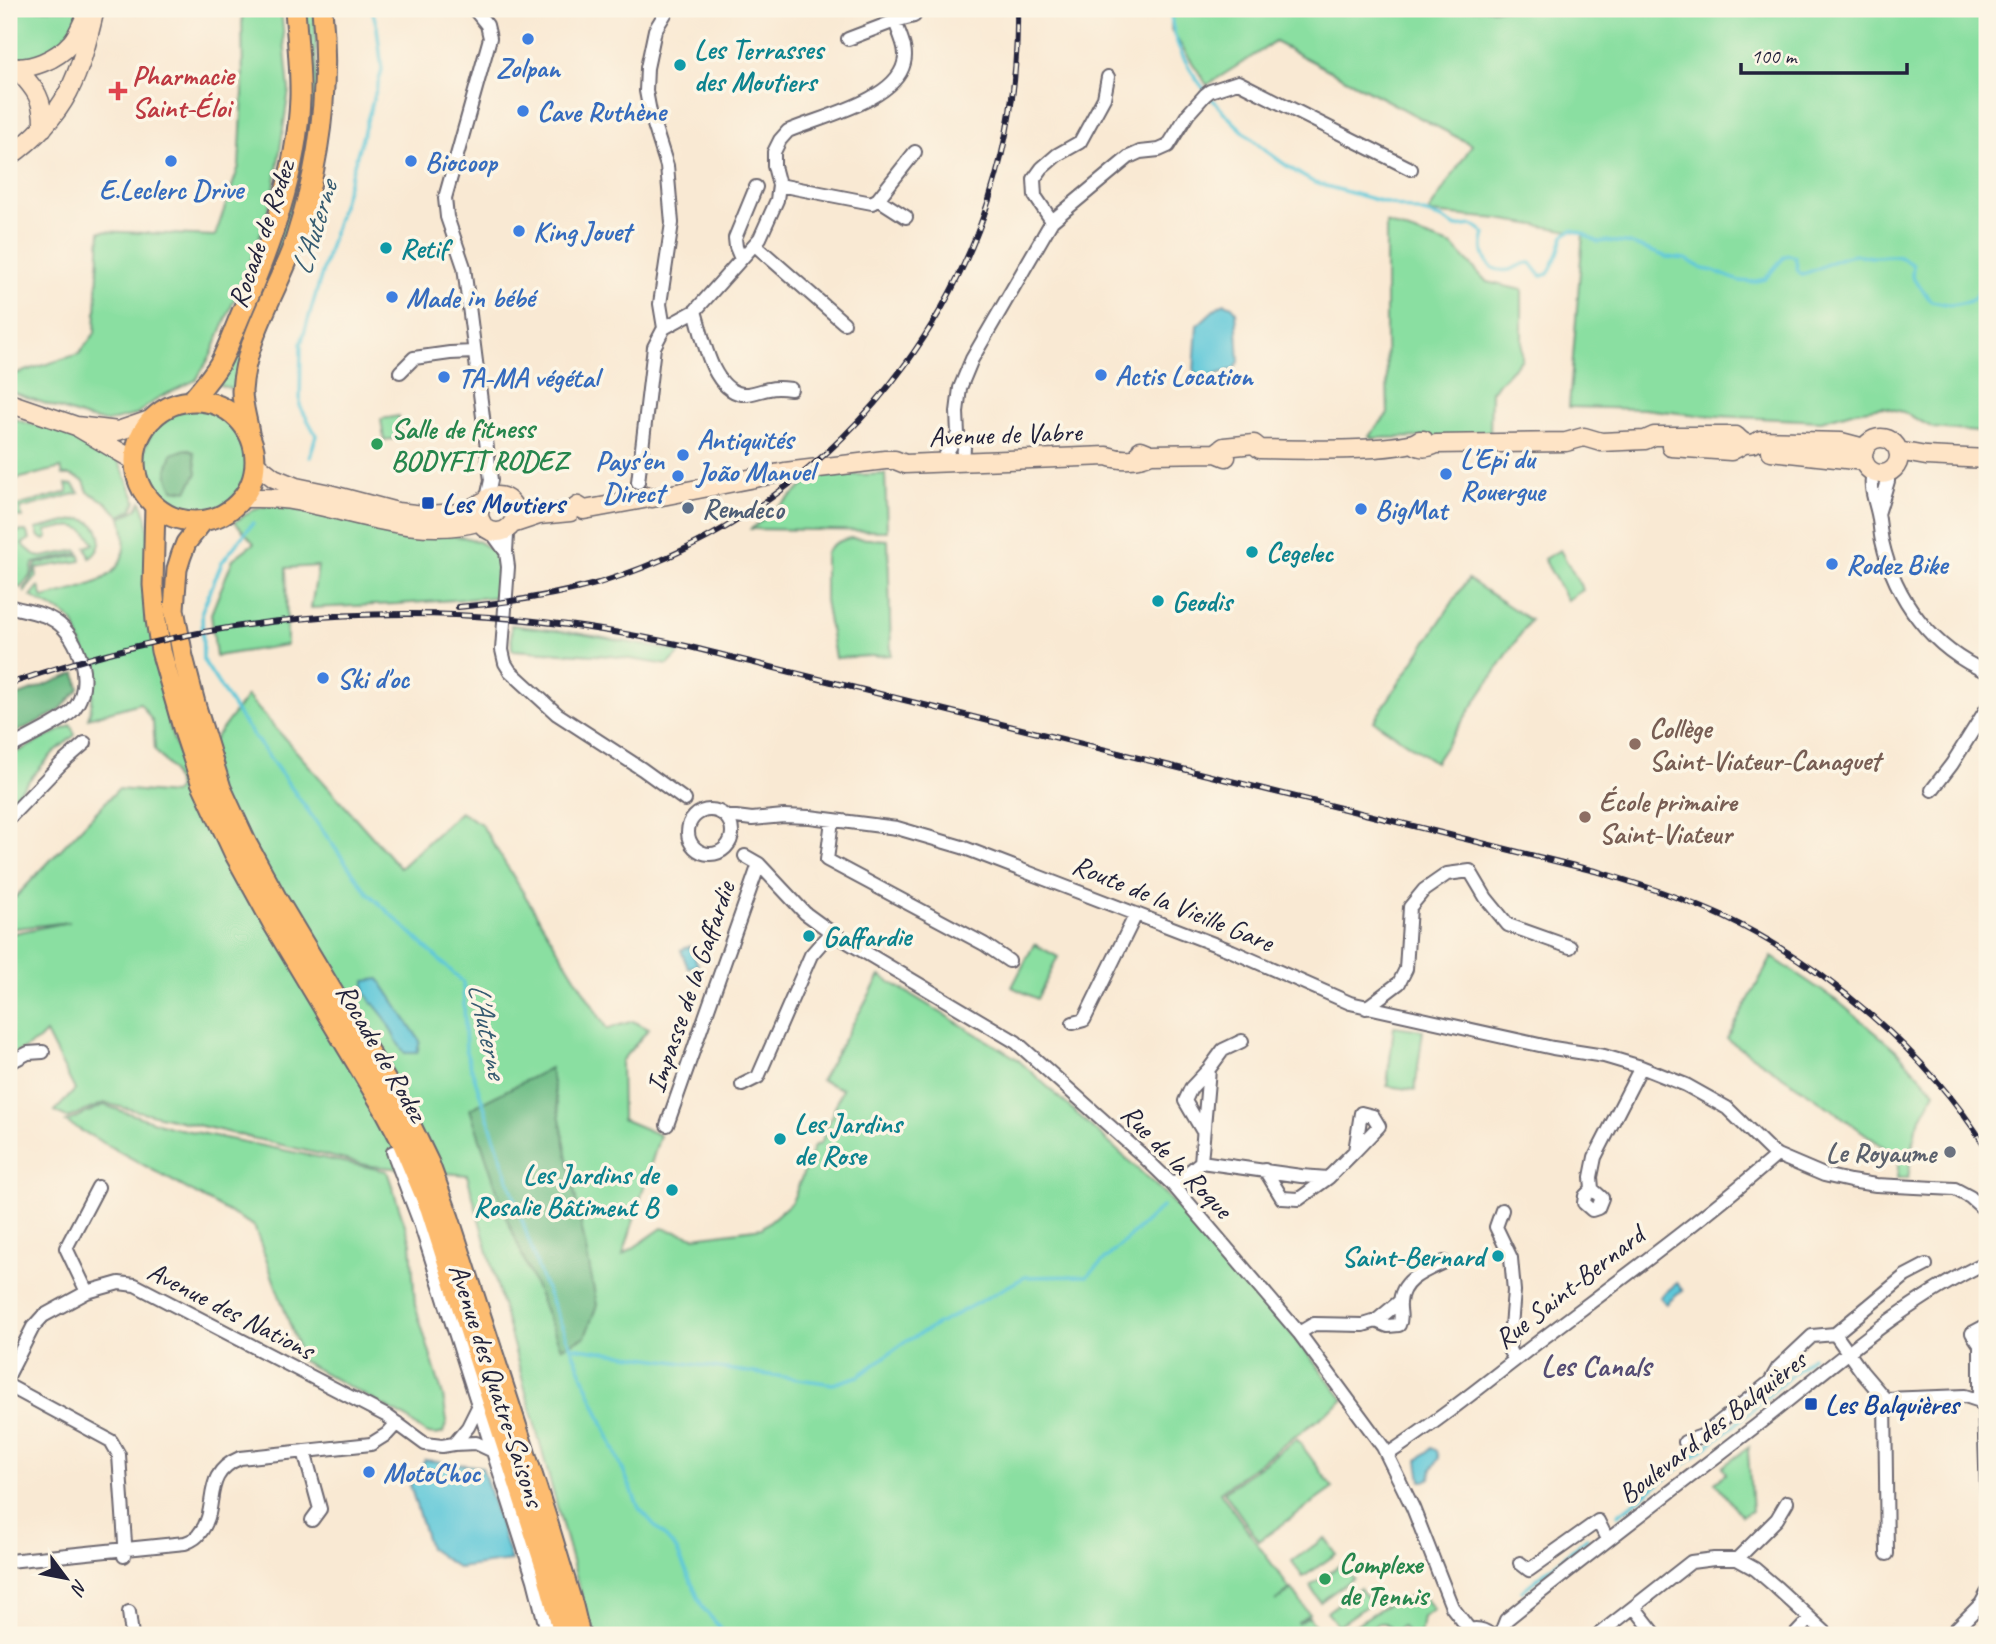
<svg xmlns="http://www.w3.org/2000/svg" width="1996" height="1644" font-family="Caveat,sans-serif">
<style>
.green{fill:#8adfa1;stroke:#56806e;stroke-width:2}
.forest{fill:#6fbe87;stroke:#487061;stroke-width:2}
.water{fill:#5ec8d9;stroke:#40758a;stroke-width:2}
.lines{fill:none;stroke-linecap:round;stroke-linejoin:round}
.stream{stroke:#5ec8d9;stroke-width:3.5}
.minor-casing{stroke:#6d6870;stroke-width:16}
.secondary-casing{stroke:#6d6870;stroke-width:21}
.primary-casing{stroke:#6d6870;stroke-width:23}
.trunk-casing{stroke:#6d6870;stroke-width:23}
.minor{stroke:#fff;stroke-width:12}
.secondary{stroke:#fee4c6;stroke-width:18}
.primary{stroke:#fdbc70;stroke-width:19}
.trunk{stroke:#fdbc70;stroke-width:19}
.rail-casing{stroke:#22223b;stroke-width:6}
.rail{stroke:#fcf5e5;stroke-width:3.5;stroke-dasharray:10;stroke-linecap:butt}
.shop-dot{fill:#3f7fe0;stroke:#fcf5e5;stroke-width:2.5}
.culture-dot{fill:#0f9aa8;stroke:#fcf5e5;stroke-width:2.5}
.health-dot{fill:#e0444e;stroke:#fcf5e5;stroke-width:2.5}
.leisure-dot{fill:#2e9e5b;stroke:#fcf5e5;stroke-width:2.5}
.transit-dot{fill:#1a4fb4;stroke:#fcf5e5;stroke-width:2.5}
.service-dot{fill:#5c6f8a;stroke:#fcf5e5;stroke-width:2.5}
.education-dot{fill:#8d6e63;stroke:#fcf5e5;stroke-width:2.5}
.worship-dot{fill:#6b7280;stroke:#fcf5e5;stroke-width:2.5}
.labels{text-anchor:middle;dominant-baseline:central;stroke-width:7;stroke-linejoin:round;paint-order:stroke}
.culture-label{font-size:28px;font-weight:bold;fill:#0d838f;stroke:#fcf5e5;text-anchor:start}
.shop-label{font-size:28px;font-weight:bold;fill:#366cbe;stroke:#fcf5e5;text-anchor:start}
.health-label{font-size:28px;font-weight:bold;fill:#be3a42;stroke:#fcf5e5;text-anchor:start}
.street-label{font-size:28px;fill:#22223b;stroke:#fcf5e5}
.leisure-label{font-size:28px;font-weight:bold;fill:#27864d;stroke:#fcf5e5;text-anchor:start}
.transit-label{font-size:28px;font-weight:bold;fill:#164399;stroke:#fcf5e5;text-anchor:start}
.service-label{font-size:28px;font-weight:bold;fill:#4e5e75;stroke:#fcf5e5;text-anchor:start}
.education-label{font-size:28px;font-weight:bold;fill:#785e54;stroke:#fcf5e5;text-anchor:start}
.worship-label{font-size:28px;font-weight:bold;fill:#5b616d;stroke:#fcf5e5;text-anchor:end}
.water-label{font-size:30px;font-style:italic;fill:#375c72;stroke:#fcf5e5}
.neighbourhood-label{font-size:30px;font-weight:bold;fill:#554d74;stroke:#fcf5e5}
</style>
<rect width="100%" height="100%" fill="#fcf5e5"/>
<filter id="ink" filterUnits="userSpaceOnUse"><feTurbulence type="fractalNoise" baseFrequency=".0143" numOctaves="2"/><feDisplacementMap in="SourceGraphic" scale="14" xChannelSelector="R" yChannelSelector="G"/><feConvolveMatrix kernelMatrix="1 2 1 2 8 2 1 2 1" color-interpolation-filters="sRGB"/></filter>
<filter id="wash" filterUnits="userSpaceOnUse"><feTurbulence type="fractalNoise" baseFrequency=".00686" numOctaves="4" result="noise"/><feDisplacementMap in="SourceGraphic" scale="28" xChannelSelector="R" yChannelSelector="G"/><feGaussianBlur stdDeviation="1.57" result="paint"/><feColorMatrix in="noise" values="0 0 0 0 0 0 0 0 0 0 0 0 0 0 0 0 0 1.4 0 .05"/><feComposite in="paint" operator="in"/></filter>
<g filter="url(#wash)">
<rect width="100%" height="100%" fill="#f9e9d3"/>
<path class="green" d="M9,9H79C69,42 46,63 9,57Z
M242,9H281L289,90L274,190L258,243L211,355L196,380L160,397L135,415L106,422L87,418L9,391V376L79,354L95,333L100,231L215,236L239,166L243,93Z
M303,9H315L317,85L305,183L238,391L216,384L280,236Z
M1171,9H1987V437L1977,432L1933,428L1903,412L1883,407L1855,411L1821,421L1697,415L1644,409L1569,407L1583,233L1499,219L1428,213L1472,145L1275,42L1207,85L1171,30Z
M1386,223L1453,246L1487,282L1522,290V359L1491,391L1490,436L1373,438L1369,436L1388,414L1386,340Z
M144 461a52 52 0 1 1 104 0a52 52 0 1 1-104 0Z
M399,416L401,438L384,440L381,419Z
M9,417C20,420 34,428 45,424L81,439L119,462L136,501L132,510L120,516L106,502L88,492L84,481L71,475H63L61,468L9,481Z
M885,474L887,531L751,529L816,476Z
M66,484L73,485L79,493L20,509L22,517L9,516V508L68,492Z
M141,501L147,518C150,550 152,583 154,616C158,670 162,725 188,774L247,696L400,868L460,812L481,824L607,1029L633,1021L649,1029L621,1061L622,1119L660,1135L623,1255L662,1228L695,1237L762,1228L792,1202L814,1146L821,1143L842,1089L821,1080L880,976L1016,1058L1164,1193L1284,1324L1344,1400L1220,1492L1290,1589L1275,1601L1292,1589L1309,1614L1297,1624L1309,1617L1322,1635H592L467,1175L371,1166L104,1103L68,1118L55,1111L75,1090L46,1033L39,1040L9,1057V934L69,922L9,929V904L118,789L173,794L178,788L171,769L155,750L153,722L140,703L88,718C98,690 90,665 79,638C77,633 76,626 73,622C63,609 44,606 31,596L39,586L43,598C91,585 138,581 121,518L137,509Z
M271,505L440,535C463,536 480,538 496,555C501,560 501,557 501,564C502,575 497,587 495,597L397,604L311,608L318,566L286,568L287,645L216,656L211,614L233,559L254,543L235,522L254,509Z
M83,519C103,525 106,546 90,558L86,547L94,544C82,520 68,526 46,531L48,537L45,540L39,537L36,529L75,520Z
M26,531L30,539L22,544L36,556L42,557L77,550L79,553L33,563L31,575L20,588L9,580V532Z
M850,538L888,540L891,655L835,658L825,600V554C830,544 839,541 850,538Z
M1560,550L1583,590L1567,600L1544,559Z
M80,555L81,561L36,568L37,577L30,584L25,592L24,589L33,576L36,564Z
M1468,579L1530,620L1435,762L1374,721Z
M511,625L582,634L681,652L668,665L611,656L512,650Z
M71,725L75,735L53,753L9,803V756Z
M1034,944L1058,957L1037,999L1012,987Z
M1772,957L1840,1003L1895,1049L1935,1092L1916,1127L1908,1178H1897L1899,1158L1817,1099L1727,1039Z
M1394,1026L1423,1030L1415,1090L1387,1086Z
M104,1105L170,1127L387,1171L411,1243L415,1305L443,1396L447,1421L443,1433C428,1439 419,1429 408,1419L293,1356L298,1347L254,1226L66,1122Z
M1297,1439L1333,1488L1259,1541L1224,1492Z
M1749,1447L1748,1452L1752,1511L1742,1516L1715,1482L1726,1473L1722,1467Z
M1325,1538L1336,1554L1303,1577L1292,1561Z
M1343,1563L1353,1578L1320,1602L1310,1586Z
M1360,1588L1371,1603L1338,1626L1327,1612Z
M1422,1593L1434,1610L1423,1617L1420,1635H1410L1402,1626L1394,1632L1385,1623H1378L1362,1635H1340L1388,1604Z"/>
<path class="forest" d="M186,449L194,452L197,473L187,491L173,489C165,474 166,469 172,454Z
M76,673L79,689L58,712L9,736V699Z
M550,1068L597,1305L585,1337L561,1348L505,1214L470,1109Z"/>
<path class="water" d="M1225,303L1232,306L1236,311L1239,362L1234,369L1202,379L1194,372L1197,325C1206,319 1215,306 1225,303Z
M690,946L698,965L688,968L681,950Z
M379,979L420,1041L417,1053H405L397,1042L385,1018L365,993V981Z
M1677,1283L1683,1290L1666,1304L1660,1297Z
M1432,1448L1437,1451L1439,1458L1432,1469L1430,1478L1425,1481H1421L1418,1460Z
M425,1460L482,1467L511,1561L458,1568L429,1548L410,1485Z"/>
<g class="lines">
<path class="stream" d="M1171,9C1170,76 1260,154 1315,183L1427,214L1443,219L1456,227C1472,226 1472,221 1485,234C1479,252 1486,274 1509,270C1517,268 1522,262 1531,263L1541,276L1548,274L1557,256L1564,235L1572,230L1584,234L1598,242L1607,241L1632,244L1667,257L1686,259L1703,269L1714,271L1739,281L1752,282L1765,279L1785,256L1790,255L1795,257L1798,271L1802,274C1820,270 1835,257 1855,255C1862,254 1869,258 1877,257C1896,256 1896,253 1913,265L1912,276L1931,301L1952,305L1971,301L1987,284
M310,457L316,435L300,406L301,344L382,70L377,27L372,9
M253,523L222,562L202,611L203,660L235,710L367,892L463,982L466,1052L541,1277L639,1508L676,1549L703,1608L726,1635
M571,1347L833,1384L859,1376L905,1342L1025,1277L1087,1276L1162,1207
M1618,1515L1742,1419L1812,1357
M1522,1591L1587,1538"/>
</g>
</g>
<g filter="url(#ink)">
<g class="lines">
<g class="minor-casing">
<path id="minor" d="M474,9L487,25L490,38L445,198L447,217L464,267L491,480L487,498
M848,39L895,21L914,16
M779,185L872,203L878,199L906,217
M878,199L915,152
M1052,221L1035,196L1034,179L1042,168L1057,155L1080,142L1104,98L1108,77
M755,245L844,323
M741,259L736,247L735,238L756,187
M695,311C703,336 711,389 742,394C752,395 760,390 769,389C776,387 784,388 791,389
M664,328L695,311L760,238L777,200L779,185L774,166V152L780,140L788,131C820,117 895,101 904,63C908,49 899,34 895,21
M400,372L414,358L450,353L474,352
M946,463V454L958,434
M963,463L964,447L958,434L957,412L960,388L972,359L1052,221L1129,157L1140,152L1159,150L1168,146L1188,114L1205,95L1210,91L1238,82L1411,169
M1873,472C1869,487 1875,500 1878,514C1880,523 1880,532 1882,541C1895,599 1932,649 1987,672
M638,482L654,347L664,328L660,304L672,223L667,166L650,112L646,91L647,68L655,30L668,9
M1878,514L1888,481V472
M490,530L506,552
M505,530L507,535L506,552L508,567L502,650L505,663L510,671L557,714L642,769L685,800
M9,606C24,611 42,612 55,621C80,637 94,684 74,709C62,723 26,738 9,748
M1932,790L1952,764L1987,708
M688 832a22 22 0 1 1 44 0a22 22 0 1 1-44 0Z
M727,817H736L752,819L784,816L810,817L897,828L962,847L1232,951L1350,1003L1553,1048L1604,1056L1641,1067L1686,1085L1727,1108L1771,1151L1777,1155L1824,1175L1850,1181L1876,1185L1955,1189L1970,1197L1987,1212
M9,818L61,764L85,743
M832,820L827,860L984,944L1009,961
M745,856L759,864L805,913L831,932L1016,1042L1142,1155L1173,1185L1299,1333L1383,1447L1413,1508L1452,1607L1469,1629
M1366,1008L1399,983L1406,969L1410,907L1424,890L1447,874L1470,871L1486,898L1508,925L1570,947
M1073,1023L1084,1020L1136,914
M9,1063L28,1053L43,1052
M742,1085L758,1077L811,955L831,932
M667,1125L759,864
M1202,1130L1185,1101L1191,1088L1209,1069
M393,1152L420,1223L534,1580L548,1635
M1201,1162L1209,1069L1223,1050L1242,1041
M1265,1170L1282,1198L1299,1199L1328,1178
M1173,1185L1201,1162L1301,1176L1328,1178L1355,1151L1361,1113L1373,1116L1379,1126L1355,1151
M1592,1189L1602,1198L1598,1208L1592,1210L1584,1203L1585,1196L1592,1189L1591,1177L1595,1157L1641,1067
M1502,1210L1496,1227L1511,1258L1514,1291L1509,1350L1515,1360
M87,1292L66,1248L98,1187
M1376,1321L1399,1302
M1299,1333L1314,1324L1363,1325L1376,1321L1388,1326L1399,1325C1403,1317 1399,1312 1400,1303C1401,1279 1425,1271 1444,1262
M1835,1334L1862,1372L1885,1399L1965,1396L1980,1401L1984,1409L1987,1496
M9,1374L33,1327L43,1316L87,1292L119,1283L135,1285L387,1416L425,1444L442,1446L454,1444
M9,1386L111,1441L119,1455L125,1543L124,1556
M1885,1399L1887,1554
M1987,1401H1980V1345L1972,1333L1987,1325
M478,1407L468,1427L454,1444L476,1443L493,1451
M1685,1442L1702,1436L1770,1382L1778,1368L1812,1336L1835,1334L1905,1276L1926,1265
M304,1451L320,1509L312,1520
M1388,1454C1443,1418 1494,1376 1546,1336C1624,1277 1703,1219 1777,1155
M1737,1559L1777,1519L1787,1502
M9,1561L185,1543C190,1541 196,1539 199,1534C221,1509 199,1475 240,1458L371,1444L387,1434L397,1423
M1520,1563L1529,1570L1598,1521L1607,1539
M1634,1607L1656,1635
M129,1612L132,1635
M1460,1635C1470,1627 1481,1627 1491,1635
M1500,1635L1506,1620L1521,1608C1599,1546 1678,1486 1757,1425C1831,1367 1902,1302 1987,1262
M1598,1635L1691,1562L1714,1559H1737L1755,1569L1776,1587L1828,1635
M1795,1635L1810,1619
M1950,1635L1981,1604L1987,1593"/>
</g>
<g class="secondary-casing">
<path id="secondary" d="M9,67C30,71 57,59 71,43C77,37 81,26 85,18
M16,68C35,89 44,98 43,128
M9,157C68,114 79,77 95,9
M9,403L76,426L118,431L153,419
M79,428L135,461
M1863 456a18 18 0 1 1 36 0a18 18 0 1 1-36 0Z
M1414,444C1421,449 1429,448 1436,444L1566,442L1584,437L1601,442L1645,440L1654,436H1736C1745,445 1749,446 1761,440L1841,442L1864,448
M1671,447L1731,451L1744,444
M1141,450L1151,454L1216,453L1226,457
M1771,451L1864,461
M1898,451L1926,456L1987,459
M1216,453L1224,447L1254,444L1260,449C1285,450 1405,452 1419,440H1424
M256,464L274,478L296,487L325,493L397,512L424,515L463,513L483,502
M479 514a18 18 0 1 1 36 0a18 18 0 1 1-36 0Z
M243,498C261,498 279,497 296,501C356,512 419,539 481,521
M512,524L539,515L570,512L578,506L584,510L644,499L648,496L652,498L785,472L885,460H895L905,464L1107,456C1121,461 1138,460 1151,454"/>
</g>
<g class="primary-casing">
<path id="primary" d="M191,401C201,389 212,377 220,363C228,348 234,330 241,314C270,247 297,173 300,99C301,69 297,39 295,9
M135 461a60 60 0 1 1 120 0a60 60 0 1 1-120 0Z
M249,433C247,420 242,405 242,391C245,338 278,290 295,241C319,167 330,87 322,9"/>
</g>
<g class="trunk-casing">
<path id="trunk" d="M155,506L153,585L156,620L161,651L183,728L201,782L234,853L272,922L386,1112L403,1144L430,1208L545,1566L564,1635
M203,521L186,543L181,556L177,569L174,609L183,657L196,707L221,788L247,844L277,899L403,1109L429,1163L449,1218L546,1517L573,1606L580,1635"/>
</g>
<use href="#minor" class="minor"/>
<use href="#secondary" class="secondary"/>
<use href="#primary" class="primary"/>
<use href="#trunk" class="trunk"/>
<g class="rail-casing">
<path id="rail" d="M458,607C505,603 553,596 599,583C851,505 1022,273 1017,9
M9,684C237,604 450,594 686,646L1599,872C1641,885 1683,898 1724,917C1825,965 1929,1055 1987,1149"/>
</g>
<use href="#rail" class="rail"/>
</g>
</g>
<g class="shop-dot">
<circle cx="528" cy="39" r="7"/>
<circle cx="523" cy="111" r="7"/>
<circle cx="171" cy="161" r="7"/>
<circle cx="411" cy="161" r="7"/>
<circle cx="519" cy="231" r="7"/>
<circle cx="392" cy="297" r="7"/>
<circle cx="1101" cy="375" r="7"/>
<circle cx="444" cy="377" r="7"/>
<circle cx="683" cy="455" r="7"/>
<circle cx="1446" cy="474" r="7"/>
<circle cx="678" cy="476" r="7"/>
<circle cx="1361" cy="509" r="7"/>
<circle cx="1832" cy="564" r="7"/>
<circle cx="323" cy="678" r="7"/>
<circle cx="369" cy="1472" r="7"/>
</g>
<g class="culture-dot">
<circle cx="680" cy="65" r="7"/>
<circle cx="386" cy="248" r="7"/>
<circle cx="1252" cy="552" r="7"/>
<circle cx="1158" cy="601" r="7"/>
<circle cx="809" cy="936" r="7"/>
<circle cx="780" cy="1139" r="7"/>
<circle cx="672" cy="1190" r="7"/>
<circle cx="1498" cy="1256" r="7"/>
</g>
<path class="health-dot" d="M114.5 80.5h7v7h7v7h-7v7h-7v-7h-7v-7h7z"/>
<g class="leisure-dot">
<circle cx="377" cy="444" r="7"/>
<circle cx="1325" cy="1579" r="7"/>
</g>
<g class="transit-dot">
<rect x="421" y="496" width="14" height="14" rx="3.5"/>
<rect x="1804" y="1397" width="14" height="14" rx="3.5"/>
</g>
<circle class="service-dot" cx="688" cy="508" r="7"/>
<g class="education-dot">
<circle cx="1635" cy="744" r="7"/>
<circle cx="1585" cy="817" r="7"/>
</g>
<circle class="worship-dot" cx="1950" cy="1152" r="7"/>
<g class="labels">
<g class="culture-label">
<text x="694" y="49">Les Terrasses<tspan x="694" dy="32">des Moutiers</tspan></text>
<text x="400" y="248">Retif</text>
<text x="1266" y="552">Cegelec</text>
<text x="1172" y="601">Geodis</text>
<text x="823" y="936">Gaffardie</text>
<text x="794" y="1123">Les Jardins<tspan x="794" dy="32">de Rose</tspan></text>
<text x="658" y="1174" text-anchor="end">Les Jardins de<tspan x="658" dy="32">Rosalie Bâtiment B</tspan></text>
<text x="1484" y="1256" text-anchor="end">Saint-Bernard</text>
</g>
<g class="shop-label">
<text x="528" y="67" text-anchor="middle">Zolpan</text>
<text x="537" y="111">Cave Ruthène</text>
<text x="425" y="161">Biocoop</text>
<text x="171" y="189" text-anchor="middle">E.Leclerc Drive</text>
<text x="533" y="231">King Jouet</text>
<text x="406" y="297">Made in bébé</text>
<text x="1115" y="375">Actis Location</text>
<text x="458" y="377">TA-MA végétal</text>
<text x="697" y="439">Antiquités<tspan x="697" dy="32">João Manuel</tspan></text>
<text x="1460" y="458">L'Epi du<tspan x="1460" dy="32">Rouergue</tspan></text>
<text x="664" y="460" text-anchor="end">Pays'en<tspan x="664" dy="32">Direct</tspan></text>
<text x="1375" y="509">BigMat</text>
<text x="1846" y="564">Rodez Bike</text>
<text x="337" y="678">Ski d'oc</text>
<text x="383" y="1472">MotoChoc</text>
</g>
<g class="health-label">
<text x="132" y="75">Pharmacie<tspan x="132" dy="32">Saint-Éloi</tspan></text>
</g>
<g class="street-label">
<text transform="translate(261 234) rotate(-71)">Rocade de Rodez</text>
<text transform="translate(1005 434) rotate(-2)">Avenue de Vabre</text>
<text transform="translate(1173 903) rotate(22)">Route de la Vieille Gare</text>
<text transform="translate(690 987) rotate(-71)">Impasse de la Gaffardie</text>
<text transform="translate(382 1052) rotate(60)">Rocade de Rodez</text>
<text transform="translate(1177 1161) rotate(46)">Rue de la Roque</text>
<text transform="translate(1569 1287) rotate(-38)">Rue Saint-Bernard</text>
<text transform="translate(231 1310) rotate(27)">Avenue des Nations</text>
<text transform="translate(497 1385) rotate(72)">Avenue des Quatre-Saisons</text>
<text transform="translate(1712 1427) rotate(-38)">Boulevard des Balquières</text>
</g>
<g class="leisure-label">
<text x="391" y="428">Salle de fitness<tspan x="391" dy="32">BODYFIT RODEZ</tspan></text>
<text x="1339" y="1563">Complexe<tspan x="1339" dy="32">de Tennis</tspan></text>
</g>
<g class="transit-label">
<text x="442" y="503">Les Moutiers</text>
<text x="1825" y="1404">Les Balquières</text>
</g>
<g class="service-label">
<text x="702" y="508">Remdeco</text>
</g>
<g class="education-label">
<text x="1649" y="728">Collège<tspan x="1649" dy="32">Saint-Viateur-Canaguet</tspan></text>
<text x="1599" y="801">École primaire<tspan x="1599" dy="32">Saint-Viateur</tspan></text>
</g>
<g class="worship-label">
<text x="1936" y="1152">Le Royaume</text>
</g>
<g class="water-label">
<text transform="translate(314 228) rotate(-73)">L'Auterne</text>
<text transform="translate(488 1030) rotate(78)">L'Auterne</text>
</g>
<g class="neighbourhood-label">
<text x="1596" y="1366">Les Canals</text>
</g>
</g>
<rect width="1996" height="1644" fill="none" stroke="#fcf5e5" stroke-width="35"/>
<g transform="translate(66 1578) rotate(122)" stroke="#fcf5e5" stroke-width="5" paint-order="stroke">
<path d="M0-5L12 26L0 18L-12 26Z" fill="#22223b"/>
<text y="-10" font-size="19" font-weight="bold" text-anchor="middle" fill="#22223b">N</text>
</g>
<path d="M1741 63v10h166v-10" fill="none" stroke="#22223b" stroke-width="3.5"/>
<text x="1751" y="63" font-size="21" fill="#22223b" stroke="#fcf5e5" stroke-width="5" paint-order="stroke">100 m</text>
</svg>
